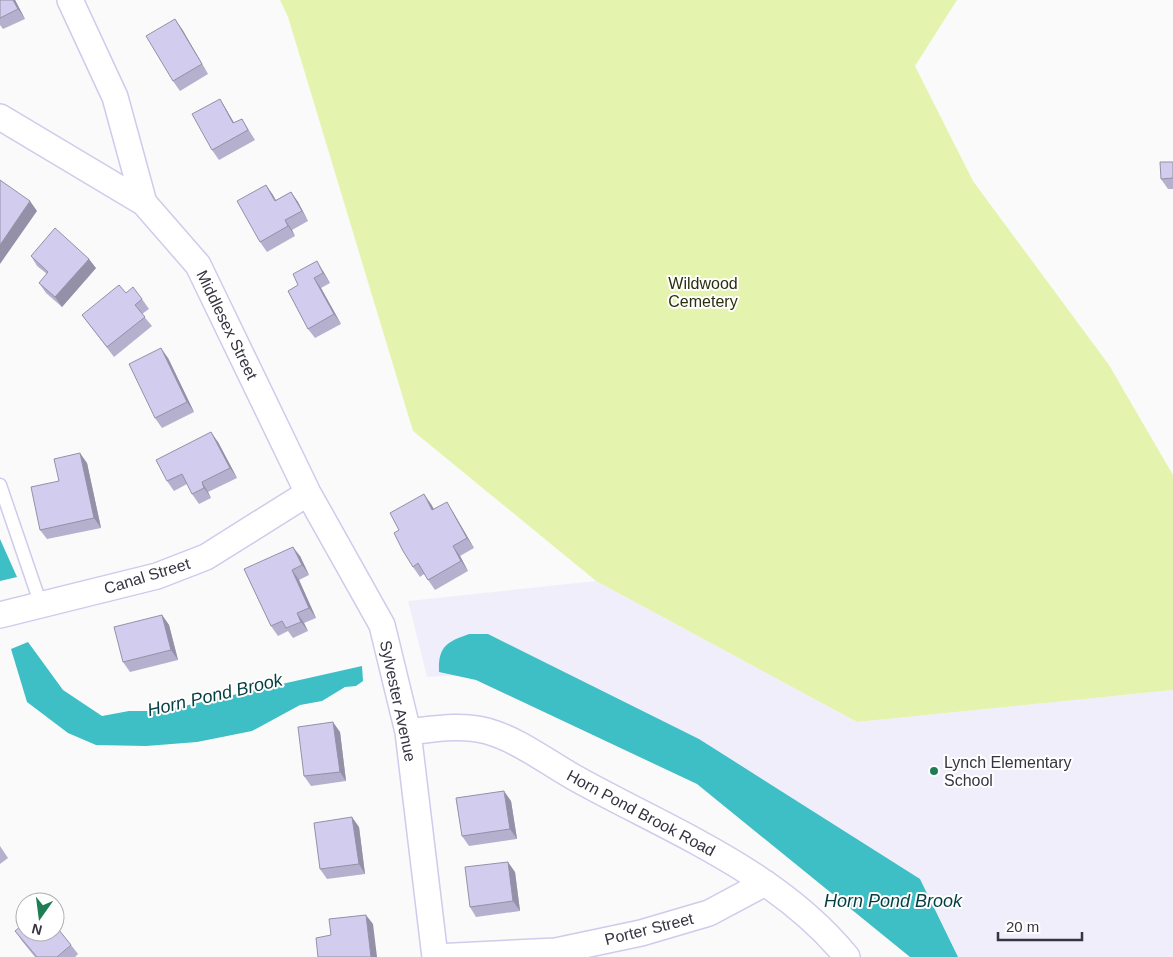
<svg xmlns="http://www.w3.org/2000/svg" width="1173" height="957" font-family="Arial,sans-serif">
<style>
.education{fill:#f1eefb}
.green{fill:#e4f4af}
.water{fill:#3ebec5}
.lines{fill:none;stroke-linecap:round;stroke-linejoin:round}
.lane-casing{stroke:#d0caec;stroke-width:15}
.street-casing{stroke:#d0caec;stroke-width:28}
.lane{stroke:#fff;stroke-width:12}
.street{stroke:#fff;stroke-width:25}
.wall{fill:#b5b0cd}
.shaded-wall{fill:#9390a7}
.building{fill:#d2cdee;stroke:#9390a7}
.poi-dot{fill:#1f7d53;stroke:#fff;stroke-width:2}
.labels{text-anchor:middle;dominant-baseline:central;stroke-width:4;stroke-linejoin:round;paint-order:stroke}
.park-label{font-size:16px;fill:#292f0b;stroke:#fff}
.street-label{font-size:16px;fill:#363441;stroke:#fff}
.poi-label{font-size:16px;fill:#363441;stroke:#fff;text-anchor:start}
.water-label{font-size:18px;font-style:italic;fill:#033f42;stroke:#fff}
</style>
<rect width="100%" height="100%" fill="#fafafa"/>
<path class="education" d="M596,581L857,722L1173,690V957H938L789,821L506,673L427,677L408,601Z"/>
<path class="green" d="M280,0H957L915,66L973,181L1109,365L1173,475V690L857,722L596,581L413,431L288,17Z"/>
<path class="water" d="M0,539L17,577L0,581Z
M469,634H488L699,739L920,879L958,957H910L697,784L476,680L439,672C438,646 447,642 469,634Z
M28,642L63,690L102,716L129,711H162L362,666L363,681L356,686L345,687L322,701L300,705L252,731L197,742L146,746L96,745L68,733L27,702L11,649Z"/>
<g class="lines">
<g class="lane-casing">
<path id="lane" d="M0,485L41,605"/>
</g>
<g class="street-casing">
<path id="street" d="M70,0L115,97L144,203L198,265L308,493L382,625L408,732L435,957
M0,117L144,203
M0,615L157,576L206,557L308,493
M408,732C435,729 460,724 487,731C519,740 548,763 577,779C671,831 778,872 847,957
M435,957L556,951L641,933L709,913L765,883"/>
</g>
<use href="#lane" class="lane"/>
<use href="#street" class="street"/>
</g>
<path class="wall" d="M0,0H15L25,19L3,29L0,25Z
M182,29L208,74L180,91L173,81Z
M220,99L226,109L234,123L242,119L255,140L219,160L212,150Z
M1173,162V189H1168L1161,179Z
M266,185L276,200L291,192L298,202L308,221L292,230L295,236L267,252L260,242Z
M31,256L96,268L62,307L46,293L39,283L47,274L37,266Z
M323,271L330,283L321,288L341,324L315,338L308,329L288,291Z
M126,293L142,299L149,309L142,314L152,326L114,357L82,315Z
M168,358L194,412L162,428L155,418Z
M218,442L237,478L208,492L211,498L199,504L192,494L187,484L174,491L167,481Z
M87,463L101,528L47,539L40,530L59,481Z
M431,504L434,509L453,512L474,548L460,556L468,571L435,590L424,574L420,577L413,567L399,530Z
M300,556L309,575L299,580L316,618L304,623L308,631L293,638L288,631L278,636L271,626L244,569Z
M162,615L169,625L178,660L130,672L123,662Z
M340,732L346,781L311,786L304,776Z
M511,801L517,839L469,846L462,836Z
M359,827L365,874L327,879L320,869Z
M0,846L8,858L0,864Z
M515,872L520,911L476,917L470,907Z
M15,931L71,945L78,954L75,957H35L22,941Z"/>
<path class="shaded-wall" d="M13,0H15L25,19L18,9Z
M175,19L182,29L208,74Z
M220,99L226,109L240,133L233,123Z
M266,185L273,195L281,211L275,201Z
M291,192L298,202L308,221L302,211Z
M30,201L37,211L0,264V245Z
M285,220L292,230L295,236L288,226Z
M89,259L96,268L62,307L55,297Z
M317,261L323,271L330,283L323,273Z
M314,278L321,288L341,324L334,314Z
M161,348L168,358L194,412L187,402Z
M211,432L218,442L237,478L230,468Z
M80,453L87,463L101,528L94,518Z
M202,482L208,492L211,498L204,488Z
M424,494L431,504L439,520L432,510Z
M447,502L453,512L474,548L467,538Z
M453,546L460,556L468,571L461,561Z
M293,547L300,556L309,575L302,565Z
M292,570L299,580L316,618L309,608Z
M297,613L304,623L308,631L301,622Z
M162,615L169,625L178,660L171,650Z
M333,722L340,732L346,781L340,772Z
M504,791L511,801L517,839L510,829Z
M352,817L359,827L365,874L359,864Z
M508,862L515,872L520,911L513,901Z
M366,915L373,924L377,957H371Z"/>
<path class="building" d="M0,0H13L18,9L0,18Z
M175,19L202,64L173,81L146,36Z
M220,99L233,123L242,119L248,130L212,150L192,114Z
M1160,162H1173V178L1161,179Z
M0,180L30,201L0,245Z
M266,185L275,201L291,192L302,211L285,220L288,226L260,242L237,201Z
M55,228L89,259L55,297L39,283L48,272L31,256Z
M317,261L323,273L314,278L334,314L308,329L288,291L298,285L293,274Z
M119,285L126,293L133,287L142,299L135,305L145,317L107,347L82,315Z
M161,348L187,402L155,418L129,364Z
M211,432L230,468L202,482L204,488L192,494L182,474L167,481L156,460Z
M80,453L94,518L40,530L31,487L59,481L54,459Z
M424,494L432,510L447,502L467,538L453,546L461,561L428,580L418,563L413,567L403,551L394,533L399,530L390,513Z
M293,547L302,565L292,570L309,608L297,613L301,622L286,628L282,621L271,626L244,569Z
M162,615L171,650L123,662L114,627Z
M333,722L340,772L304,776L298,727Z
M504,791L510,829L462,836L456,798Z
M352,817L359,864L320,869L314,823Z
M508,862L513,901L470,907L465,867Z
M366,915L371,957H318L316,938L331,935L329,919Z
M25,923V932H55V925L71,945L57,957H37L15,931Z"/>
<circle class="poi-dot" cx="934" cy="771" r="5"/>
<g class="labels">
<g class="park-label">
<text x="703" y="283">Wildwood<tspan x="703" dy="18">Cemetery</tspan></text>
</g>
<g class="street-label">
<text transform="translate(227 325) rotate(64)">Middlesex Street</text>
<text transform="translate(147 576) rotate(-17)">Canal Street</text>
<text transform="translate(398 701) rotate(78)">Sylvester Avenue</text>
<text transform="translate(641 813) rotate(28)">Horn Pond Brook Road</text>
<text transform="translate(649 929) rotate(-14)">Porter Street</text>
</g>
<g class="poi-label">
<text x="944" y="762">Lynch Elementary<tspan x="944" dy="18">School</tspan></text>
</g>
<g class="water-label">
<text transform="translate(215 695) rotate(-13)">Horn Pond Brook</text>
<text x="893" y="901">Horn Pond Brook</text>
</g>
</g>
<g transform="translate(40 917) rotate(194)"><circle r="24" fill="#ffffff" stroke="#afaeb3"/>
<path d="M0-4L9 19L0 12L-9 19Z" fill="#1f7d53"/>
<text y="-8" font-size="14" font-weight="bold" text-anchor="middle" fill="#363441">N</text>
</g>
<path d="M998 932v8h84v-8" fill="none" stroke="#363441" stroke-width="2.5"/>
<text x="1006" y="932" font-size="15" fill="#363441" stroke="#ffffff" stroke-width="4" paint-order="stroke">20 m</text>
</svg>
